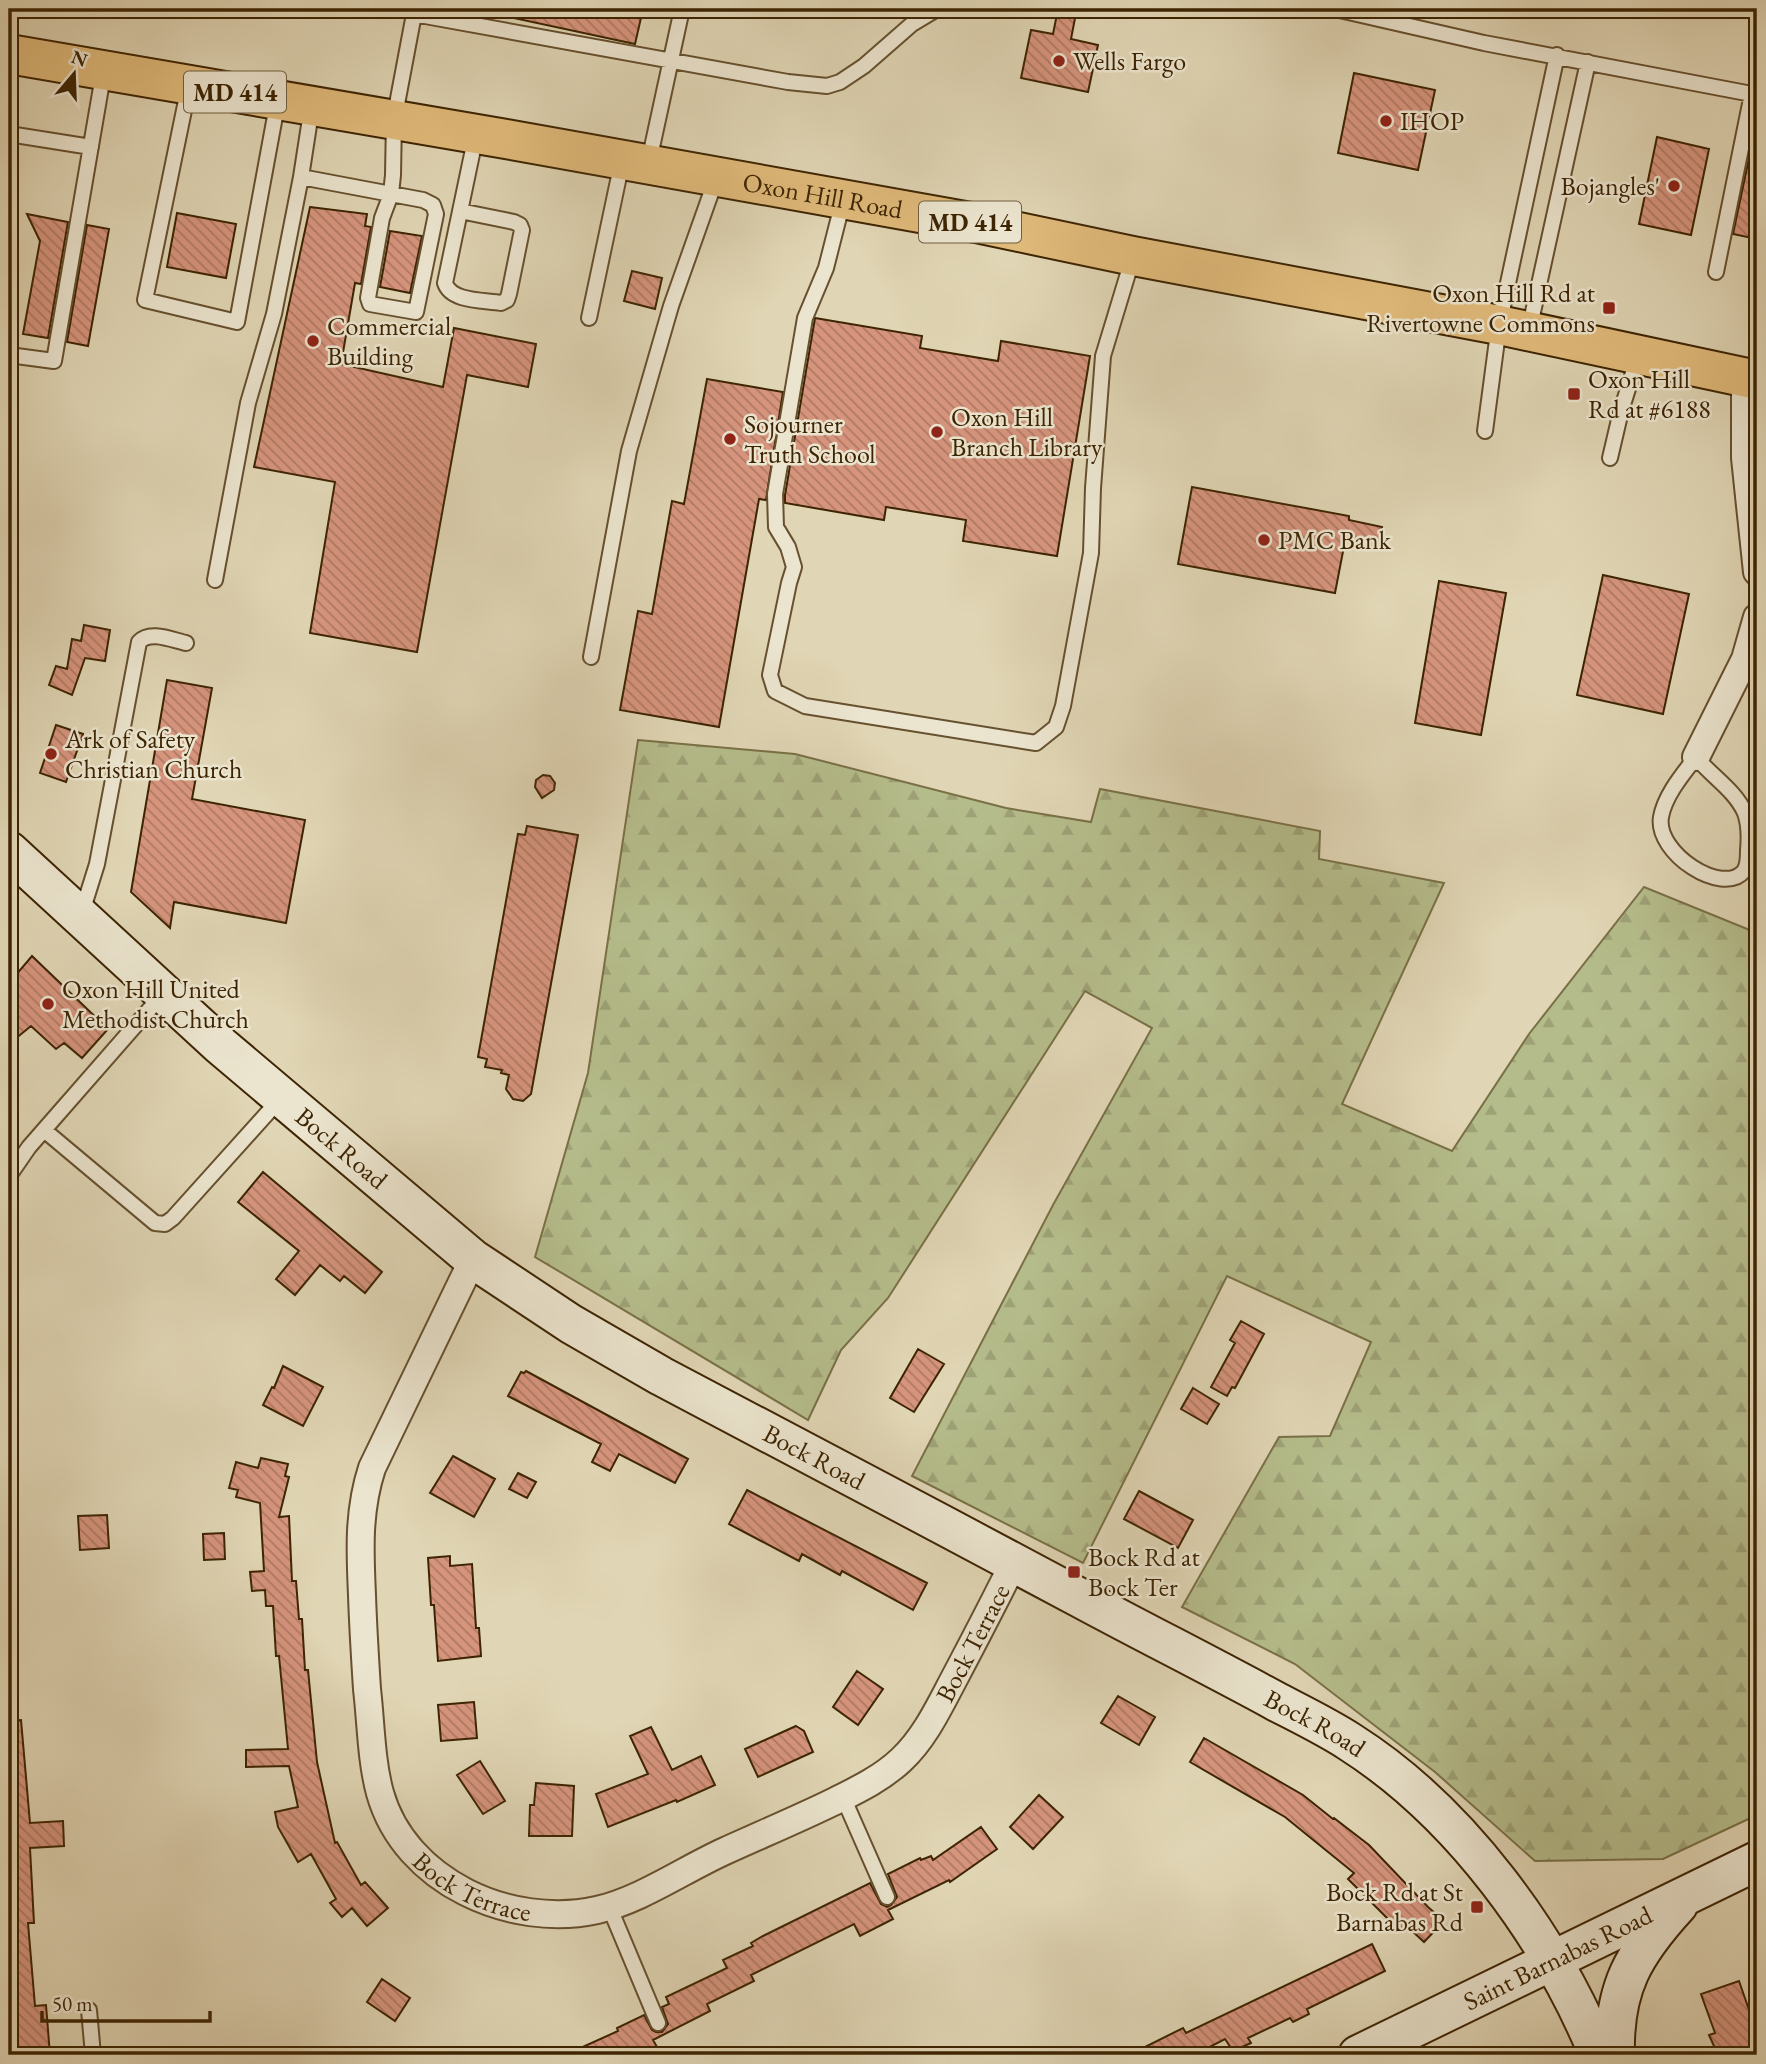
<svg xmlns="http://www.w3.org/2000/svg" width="1766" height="2064" font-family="'EB Garamond',serif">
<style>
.forest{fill:url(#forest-firs);stroke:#797046;stroke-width:2}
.building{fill:url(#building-back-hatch);stroke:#3d2402;stroke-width:2}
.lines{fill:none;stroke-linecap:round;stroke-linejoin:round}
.lane-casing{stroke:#66502e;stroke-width:18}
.street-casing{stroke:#66502e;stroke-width:30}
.secondary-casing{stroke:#3d2402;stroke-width:42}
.primary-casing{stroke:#3d2402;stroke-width:42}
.lane{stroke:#ebe4ce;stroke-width:14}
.street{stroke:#ebe4ce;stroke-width:26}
.secondary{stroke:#ebe4ce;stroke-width:38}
.primary{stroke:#e0ba7a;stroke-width:38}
.poi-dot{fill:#8f2418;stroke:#ebe4ce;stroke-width:2.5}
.labels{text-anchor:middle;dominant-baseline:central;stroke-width:5;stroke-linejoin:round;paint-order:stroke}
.shield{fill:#ebe4ce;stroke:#715e3f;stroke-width:2}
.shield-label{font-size:24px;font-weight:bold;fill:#3d2402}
.poi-label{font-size:26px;fill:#3d2402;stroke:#ebe4ce;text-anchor:start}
.street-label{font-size:26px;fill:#3d2402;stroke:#ebe4ce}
</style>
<defs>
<pattern id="forest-firs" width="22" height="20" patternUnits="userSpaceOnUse" patternTransform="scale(1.75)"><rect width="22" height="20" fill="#b5bc8b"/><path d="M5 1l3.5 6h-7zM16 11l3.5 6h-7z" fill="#9da176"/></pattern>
<pattern id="building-back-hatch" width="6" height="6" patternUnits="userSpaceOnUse" patternTransform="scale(1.75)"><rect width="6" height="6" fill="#d6947d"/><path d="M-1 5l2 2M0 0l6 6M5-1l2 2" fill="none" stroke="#af7964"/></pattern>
</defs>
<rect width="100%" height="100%" fill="#e0d5b4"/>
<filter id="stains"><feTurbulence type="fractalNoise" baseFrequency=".00286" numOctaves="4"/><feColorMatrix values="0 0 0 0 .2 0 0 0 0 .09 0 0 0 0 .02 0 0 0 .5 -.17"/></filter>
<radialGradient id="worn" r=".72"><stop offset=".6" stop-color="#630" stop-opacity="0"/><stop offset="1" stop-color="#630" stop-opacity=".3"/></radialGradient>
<path class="forest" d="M638,740L795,754L1006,808L1091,822L1100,789L1320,831L1319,859L1444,883L1342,1104L1452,1151L1529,1034L1644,887L1757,933V1815L1663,1859L1535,1861L1435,1772L1295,1664L1182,1607L1279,1437L1330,1436L1371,1342L1227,1276L1083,1563L912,1476L1053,1205L1152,1028L1085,991L888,1298L841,1350L808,1420L535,1257L588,1073Z"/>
<path class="building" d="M510,9H643L635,44L509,17Z
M1058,9L1076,13L1071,39L1098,45L1088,92L1021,78L1031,30L1053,34Z
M1354,73L1435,90L1418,170L1338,153Z
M1657,137L1709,149L1691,235L1639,224Z
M1749,158L1757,159V239L1733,234Z
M310,207L367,214L365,226L371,227L361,284L355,283L341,364L443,387L454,328L536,344L528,387L467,375L417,652L310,633L335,482L254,467Z
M177,213L236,224L226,278L167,267Z
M27,214L68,222L48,338L23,334L40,241Z
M87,225L109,229L88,346L67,342Z
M390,231L422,236L410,293L380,287Z
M632,271L662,278L655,309L624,301Z
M815,318L922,336L920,348L998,361L1001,341L1090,356L1057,556L963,541L966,520L886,507L884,520L785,503V495Z
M707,379L783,392L766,500L759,499L719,727L620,710L638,611L652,614L672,501L684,504Z
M1192,487L1349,516V520L1382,527L1378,548L1345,541L1335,593L1178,564Z
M1603,575L1689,594L1663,714L1577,695Z
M1439,581L1506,593L1481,735L1415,723Z
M84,625L110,630L105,661L85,658L72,695L49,685L56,666L67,669L72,639L81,641Z
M167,680L212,688L192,799L305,820L286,923L174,902L170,928L131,892Z
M56,725L83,734L66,782L40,773Z
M543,775L550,776L555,783L554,790L542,798L535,787L536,780Z
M527,826L578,835L531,1094L523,1101L513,1099L506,1089L509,1075L501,1073L502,1070L485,1067L487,1059L478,1057L518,834L525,835Z
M32,956L108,1029L82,1058L64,1043L56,1049L31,1026L9,1044V983Z
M263,1172L382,1272L365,1293L344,1276L340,1281L320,1265L295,1295L276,1279L299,1251L238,1202Z
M1241,1321L1264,1334L1235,1388L1232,1387L1227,1396L1211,1387L1235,1343L1230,1340Z
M918,1349L944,1364L914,1412L890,1398Z
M283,1366L323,1387L303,1426L263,1405L272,1387L274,1388Z
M526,1371L688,1459L675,1483L619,1454L610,1471L592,1462L601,1444L508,1396L521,1372L524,1373Z
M1193,1388L1219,1404L1207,1424L1181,1409Z
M453,1456L495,1479L474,1517L430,1493Z
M261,1458L288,1464L285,1476L289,1477L279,1517L289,1516L292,1581H296L299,1619H302L305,1670H308L317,1762L335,1843L337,1842L361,1885L365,1882L388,1908L367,1926L352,1908L342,1917L330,1903L336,1899L311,1854L298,1862L278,1827L275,1812L298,1807L289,1766L246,1767V1750L288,1749L279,1656H276L273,1606H266L265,1590L252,1591L250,1572L264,1571L260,1503L236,1497L238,1490L229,1488L236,1462L258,1468Z
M518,1473L536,1482L527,1498L509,1489Z
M747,1490L927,1583L913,1610L842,1571L840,1575L802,1554L799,1561L729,1524Z
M1139,1491L1193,1520L1178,1548L1124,1519Z
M107,1515L109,1548L80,1550L78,1516Z
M224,1533L225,1559L204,1560L203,1534Z
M450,1556V1566L472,1564L476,1628H479L481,1656L438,1661L434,1605H431L428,1558Z
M857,1671L883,1689L858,1725L833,1707Z
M1118,1696L1155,1717L1139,1745L1101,1723Z
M474,1702L477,1738L441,1741L438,1705Z
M21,1720L30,1823L63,1821L64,1846L30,1848L34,1923H28L35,2006L46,2005L50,2055H9V1721Z
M796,1726L804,1731L813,1752L758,1777L745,1749Z
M651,1727L672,1770L701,1756L715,1785L677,1802L676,1800L608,1827L596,1794L648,1774L630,1736Z
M1204,1738L1303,1795L1333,1819L1334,1818L1369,1845L1428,1907L1444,1921L1424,1942L1409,1928L1401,1932L1348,1879L1354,1873L1285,1817L1190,1762Z
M480,1761L505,1801L483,1814L457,1775Z
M536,1783L574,1786L572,1836H529L530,1805H534Z
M1039,1795L1063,1817L1033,1849L1010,1827Z
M981,1827L997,1849L950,1882L949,1880L888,1910L893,1919L860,1936L854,1924L751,1975L754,1981L707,2004L710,2011L653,2040L657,2047L637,2055H565L618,2031L617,2028L644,2015L652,2030L656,2032H662L668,2024L662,2007L669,2004L666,1997L727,1968L723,1960L753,1946L751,1943L763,1936L870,1883L881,1904L887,1907L891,1905L897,1897L888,1874L920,1858L921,1860L931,1856L933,1860Z
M1372,1944L1385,1971L1307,2009L1309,2014L1293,2022L1290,2018L1248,2038L1251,2043L1233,2051L1225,2039L1194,2055H1129L1183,2028L1186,2033Z
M382,1979L410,1998L395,2021L367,2002Z
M1739,1981L1757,2033V2055H1718L1709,2035L1715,2033L1701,1994Z"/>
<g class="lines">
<g class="lane-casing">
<path id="lane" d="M1335,9L1484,43L1757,95
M9,82L13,56
M189,86L145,300L237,322L278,100
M312,106L301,177L391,194L393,175L394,120L414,14L788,82L827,86L840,82L864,66L912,24L937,9
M9,134L91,147
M649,161L682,9
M391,194L423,200L433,205L436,214L416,312L370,304L368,298L382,218Z
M843,201L826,268L805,318L775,494L776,527L788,547L794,567L789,583L770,675L775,691L805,706L1036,743L1056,727L1063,706L1091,553L1093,488L1103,356L1133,257
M460,211L514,222L520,225L522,230L509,294L507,300L501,303C484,300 451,302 445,283L476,135
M1716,272L1752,94
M589,318L622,162
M1529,330L1588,62
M9,355L54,361L104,70
M1485,431L1499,325L1557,55
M1610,458L1621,411L1638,357
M215,580L248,403L274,314L301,177
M591,657L629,451L671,306L716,179
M1696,757C1711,776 1735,790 1745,813C1749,824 1749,839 1748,850C1748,857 1748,866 1744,871C1723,897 1655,853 1661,817C1665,795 1683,774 1696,757Z
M82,912L97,864L139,642C150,630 172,640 186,643
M44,1130L155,1223L165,1224L173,1218L281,1098
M9,1176L29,1147L162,995
M843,1797L887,1897
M609,1906L658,2023
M89,2010L93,2055"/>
</g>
<g class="street-casing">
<g id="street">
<path d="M1745,378V458L1757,572"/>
<path d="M1696,757L1745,659L1757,617"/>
<path id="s1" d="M473,1259L372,1468C358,1511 360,1551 362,1595C363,1626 365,1658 367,1689C371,1723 371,1760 380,1793C405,1882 511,1929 597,1910C641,1900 683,1870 725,1851C760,1835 796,1820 831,1803C855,1791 881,1779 901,1760C925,1738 940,1705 955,1677C975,1639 995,1601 1014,1562"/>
</g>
</g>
<g class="secondary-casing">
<g id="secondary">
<path id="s2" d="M9,851L221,1046L473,1259L571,1324L661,1376C801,1450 942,1524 1082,1599C1147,1634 1213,1667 1277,1702C1302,1715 1327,1727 1350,1742C1460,1812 1550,1936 1599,2055"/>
<path id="s3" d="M1358,2055L1757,1861"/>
<path d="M1615,2055C1613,1988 1634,1953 1678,1905"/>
</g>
</g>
<g class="primary-casing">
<g id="primary">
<path id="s4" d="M9,54L506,139L976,223L1133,256L1499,325L1757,380"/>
</g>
</g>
<use href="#lane" class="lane"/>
<use href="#street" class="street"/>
<use href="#secondary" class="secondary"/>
<use href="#primary" class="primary"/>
</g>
<g class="poi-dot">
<circle cx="1059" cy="61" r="7"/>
<circle cx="1386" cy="121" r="7"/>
<circle cx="1674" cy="186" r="7"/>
<rect x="1602" y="301" width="14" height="14" rx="3.5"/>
<circle cx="313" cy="341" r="7"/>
<rect x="1567" y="387" width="14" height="14" rx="3.5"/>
<circle cx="937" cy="432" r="7"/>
<circle cx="730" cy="439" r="7"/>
<circle cx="1264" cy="540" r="7"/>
<circle cx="51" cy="754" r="7"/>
<circle cx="48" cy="1004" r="7"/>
<rect x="1067" y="1565" width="14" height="14" rx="3.5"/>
<rect x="1470" y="1900" width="14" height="14" rx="3.5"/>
</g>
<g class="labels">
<g class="shield">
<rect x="184" y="71.5" width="102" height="41" rx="5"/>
<rect x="919" y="201.5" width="102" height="41" rx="5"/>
</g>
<g class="shield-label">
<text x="235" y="92">MD 414</text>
<text x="970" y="222">MD 414</text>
</g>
<g class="poi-label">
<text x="1073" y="61">Wells Fargo</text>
<text x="1400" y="121">IHOP</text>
<text x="1660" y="186" text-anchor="end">Bojangles'</text>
<text x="1595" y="293" text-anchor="end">Oxon Hill Rd at<tspan x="1595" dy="30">Rivertowne Commons</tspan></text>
<text x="327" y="326">Commercial<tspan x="327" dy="30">Building</tspan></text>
<text x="1588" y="379">Oxon Hill<tspan x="1588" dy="30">Rd at #6188</tspan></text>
<text x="951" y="417">Oxon Hill<tspan x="951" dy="30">Branch Library</tspan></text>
<text x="744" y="424">Sojourner<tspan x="744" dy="30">Truth School</tspan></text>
<text x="1278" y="540">PMC Bank</text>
<text x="65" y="739">Ark of Safety<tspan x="65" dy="30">Christian Church</tspan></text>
<text x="62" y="989">Oxon Hill United<tspan x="62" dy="30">Methodist Church</tspan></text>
<text x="1088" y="1557">Bock Rd at<tspan x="1088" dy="30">Bock Ter</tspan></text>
<text x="1463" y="1892" text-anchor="end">Bock Rd at St<tspan x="1463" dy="30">Barnabas Rd</tspan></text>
</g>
<g class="street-label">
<text stroke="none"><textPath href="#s4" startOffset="826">Oxon Hill Road</textPath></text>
<text stroke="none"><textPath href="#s2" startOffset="446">Bock Road</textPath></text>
<text stroke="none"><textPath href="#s2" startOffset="1013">Bock Road</textPath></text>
<text stroke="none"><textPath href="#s1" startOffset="1307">Bock Terrace</textPath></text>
<text stroke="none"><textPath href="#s2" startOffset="1580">Bock Road</textPath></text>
<text stroke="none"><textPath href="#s1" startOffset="698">Bock Terrace</textPath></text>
<text stroke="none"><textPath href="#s3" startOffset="222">Saint Barnabas Road</textPath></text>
</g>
</g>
<rect width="1766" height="2064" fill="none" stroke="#e0d5b4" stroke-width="35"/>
<rect x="10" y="10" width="1745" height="2043" fill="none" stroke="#3d2402" stroke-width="3.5"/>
<rect x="18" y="18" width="1731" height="2029" fill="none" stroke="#3d2402" stroke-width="2"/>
<g transform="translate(74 74) rotate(19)" stroke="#ebe4ce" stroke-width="5" paint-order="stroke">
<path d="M0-5L12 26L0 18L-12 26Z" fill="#3d2402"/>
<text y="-10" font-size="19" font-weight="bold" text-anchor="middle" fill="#3d2402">N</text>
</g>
<path d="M42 2011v10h168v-10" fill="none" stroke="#3d2402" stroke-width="3.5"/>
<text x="52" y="2011" font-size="21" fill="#3d2402" stroke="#ebe4ce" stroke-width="5" paint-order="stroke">50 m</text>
<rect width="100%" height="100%" filter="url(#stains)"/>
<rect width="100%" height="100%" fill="url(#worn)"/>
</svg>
